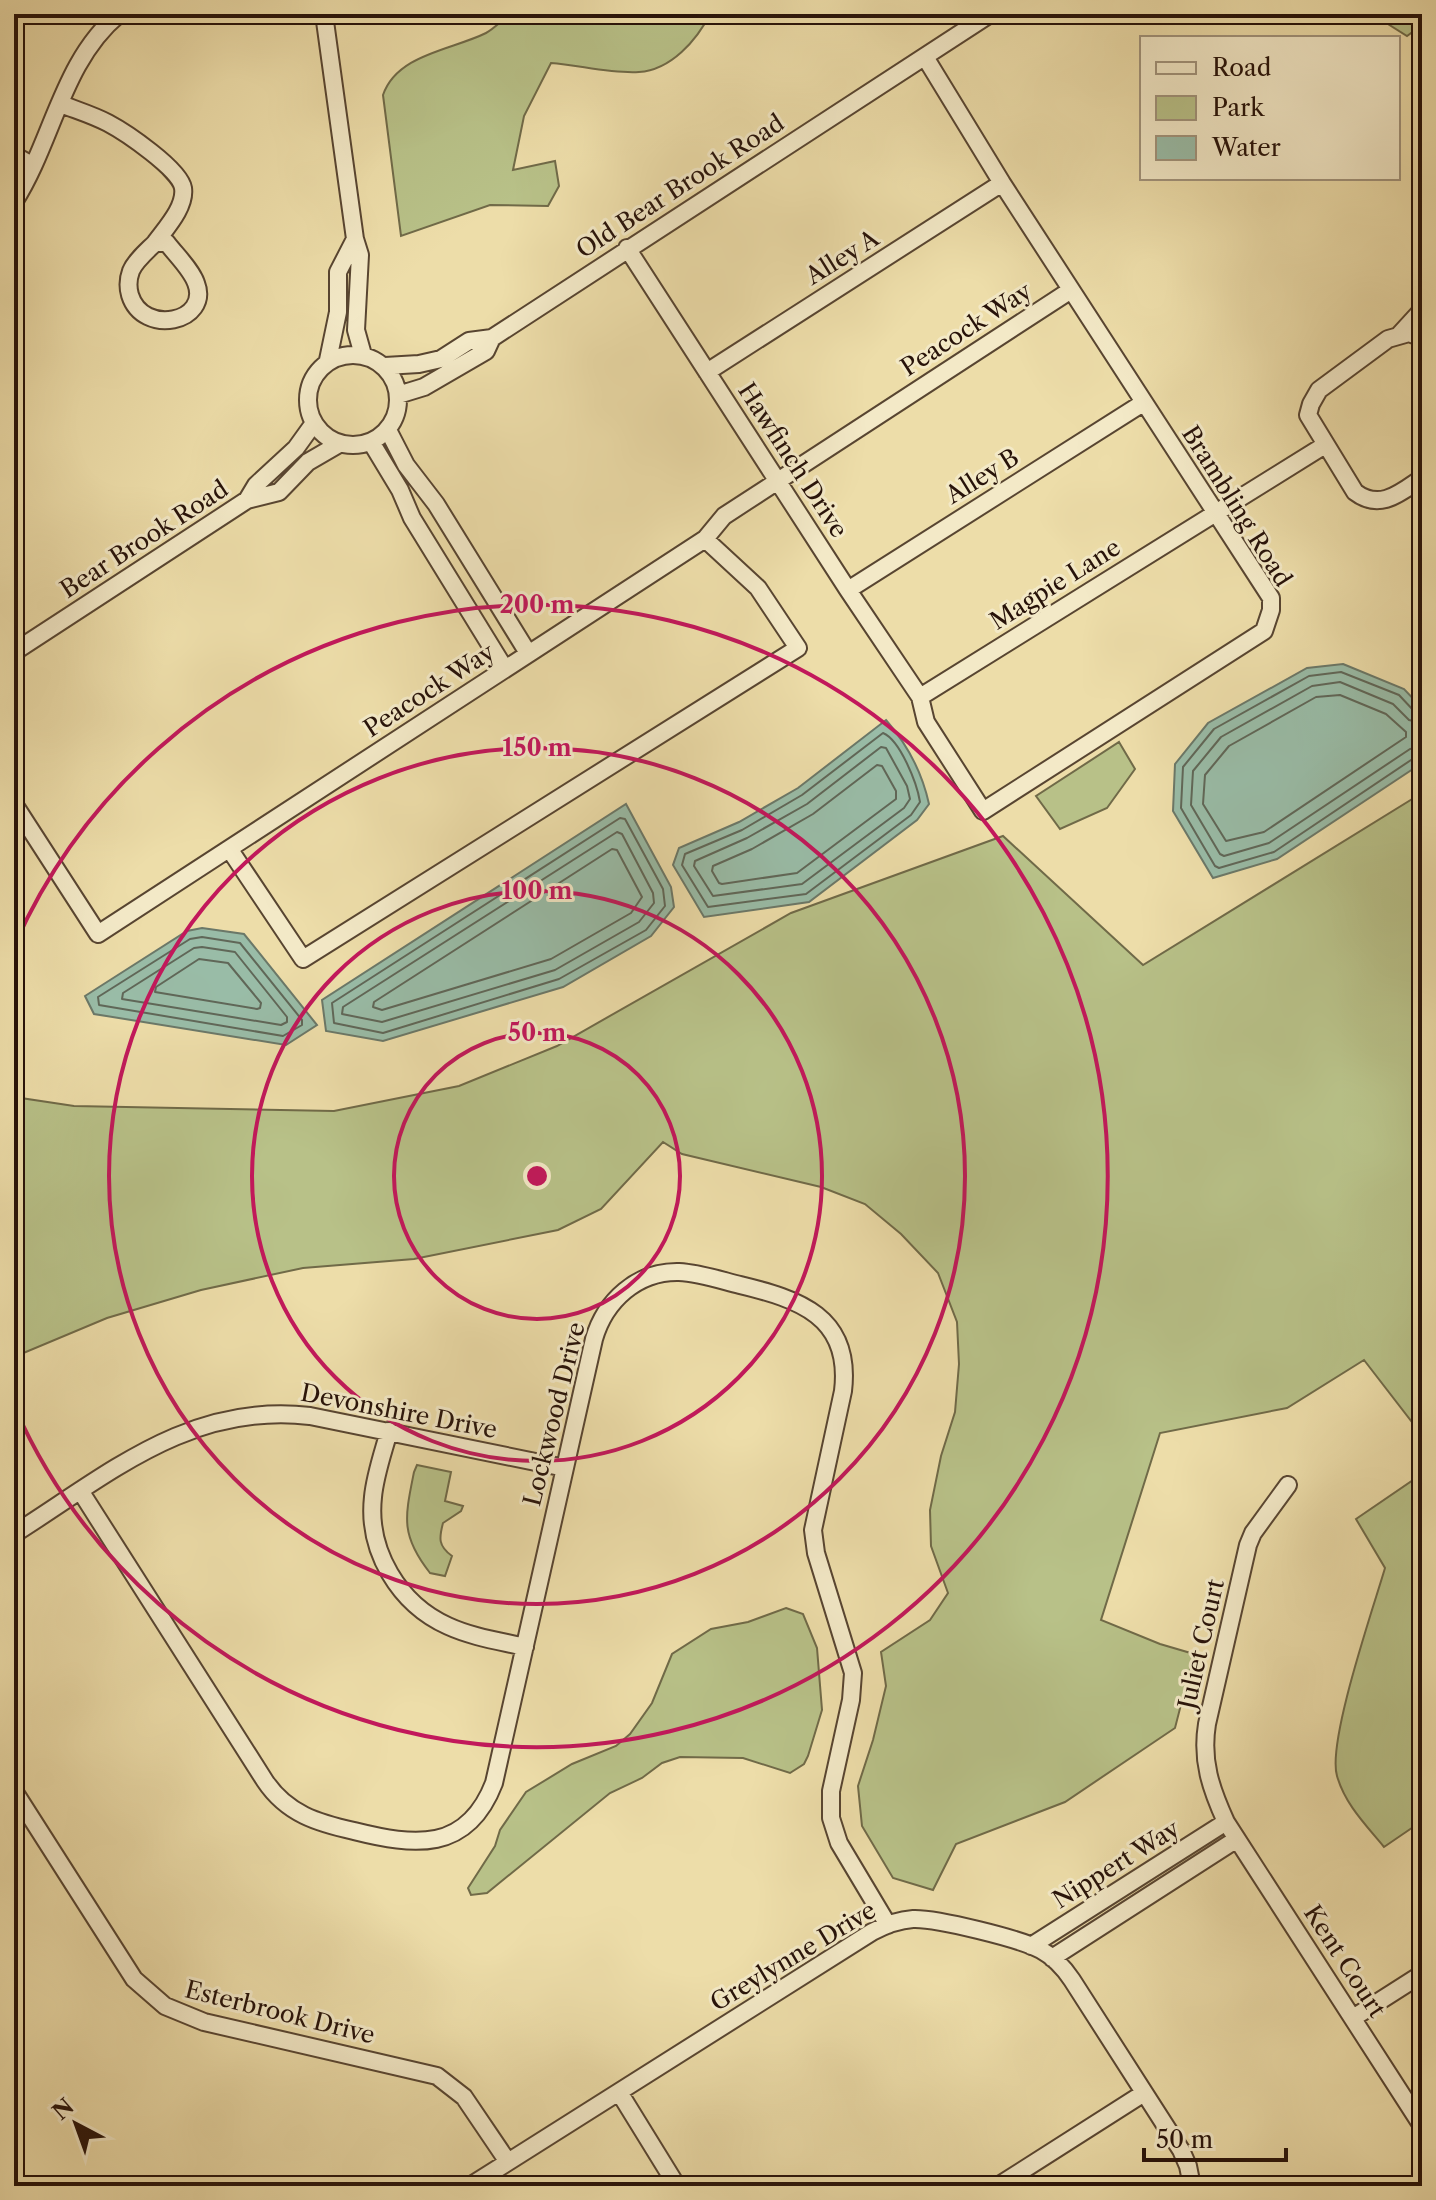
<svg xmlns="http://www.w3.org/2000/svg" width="1436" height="2200" font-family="'Libre Caslon Text',serif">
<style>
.green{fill:#b8c188;stroke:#706a48;stroke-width:2}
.water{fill:#99bca7;stroke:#6b7868;stroke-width:2}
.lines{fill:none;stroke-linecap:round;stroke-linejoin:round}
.shore{stroke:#606758;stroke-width:2}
.street-casing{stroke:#584531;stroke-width:20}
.street{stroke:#f3e9c7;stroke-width:16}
.ring{fill:none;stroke:#c2185b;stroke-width:4}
.labels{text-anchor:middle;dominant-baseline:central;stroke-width:6;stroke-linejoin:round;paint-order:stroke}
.street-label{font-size:24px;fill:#271209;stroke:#f3e9c7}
.centre{fill:#c2185b;stroke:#f3e9c7;stroke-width:4}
.ring-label{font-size:24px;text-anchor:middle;font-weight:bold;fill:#c2185b;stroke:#f3e9c7;stroke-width:6;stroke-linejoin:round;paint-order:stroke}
</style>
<rect width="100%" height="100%" fill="#eddda9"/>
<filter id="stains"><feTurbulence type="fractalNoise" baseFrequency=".0025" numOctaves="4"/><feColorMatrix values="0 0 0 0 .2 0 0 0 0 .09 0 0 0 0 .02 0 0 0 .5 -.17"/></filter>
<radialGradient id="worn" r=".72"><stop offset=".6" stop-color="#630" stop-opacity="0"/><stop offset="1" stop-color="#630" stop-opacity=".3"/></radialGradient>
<path class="green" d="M510,14H710C697,40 671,70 639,72C611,74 579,65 551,63L524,116L513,170L555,161L559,186L548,206L490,205L401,236L383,95C397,54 452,50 486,33C494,29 502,20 510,14Z
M1382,14H1422V25L1407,36L1388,24Z
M1119,742L1135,769L1107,808L1060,829L1036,796Z
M1422,793V1435L1364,1360L1287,1408L1160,1433L1101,1620L1160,1644L1194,1654L1175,1728L1065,1802L956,1844L933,1890L893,1878L862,1826L858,1786L873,1740L886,1686L881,1652L930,1620L948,1593L931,1546L930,1510L941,1456L955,1412L959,1364L957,1322L938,1273L901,1234L865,1204L821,1187L682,1154L663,1142L601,1209L558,1230L414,1259L303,1268L201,1290L107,1318L14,1357V1097L74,1106L334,1111L459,1086L557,1046L791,913L1003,836L1143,965Z
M417,1465L451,1472L445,1501L463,1506L461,1511L443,1523C439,1538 438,1546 452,1556L445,1576L430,1573C400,1535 405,1517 414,1472Z
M1422,1474V1821L1384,1847C1365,1824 1345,1804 1337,1776C1327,1742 1373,1609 1385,1568L1356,1519Z
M786,1608L803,1614L817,1648L822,1710L808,1756L804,1764L790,1773L743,1758L680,1757L662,1763L642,1778L610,1793L487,1893L471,1895L468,1888L495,1846L500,1830L526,1792L572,1764L616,1746L630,1734L652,1703L672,1654L711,1629L748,1622Z"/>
<path class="water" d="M1343,664L1404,689L1422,708V763L1277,859L1213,878L1173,811L1175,764L1208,723L1307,668Z
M886,720C907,744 922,772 929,804L917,820L809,902L704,917L673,865L679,848L739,822L798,788Z
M626,804L671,887L674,907L651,936L563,987L383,1041L326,1031L322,1000Z
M202,928L244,934L317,1025L286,1045L94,1014L85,996L187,931Z"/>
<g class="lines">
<path class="shore" d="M1340,695L1386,714L1406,732V737L1264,832L1226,841L1203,804L1205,775L1229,746L1316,697Z
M1422,713L1414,711L1399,695L1341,672L1309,676L1214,729L1183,767L1181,808L1215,866L1219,868L1274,852L1414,758L1422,757
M1422,723L1409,720L1393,704L1340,682L1312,686L1221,737L1193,771L1191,805L1220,854L1224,856L1269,843L1410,749L1422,747
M883,733C900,740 917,783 920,802L911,815L806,894L708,907L682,865L685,854L742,830L802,795Z
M881,747L886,748L907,786L910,799L904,808L802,884L713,896L694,866L695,861L747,838L807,804Z
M877,765L882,766L896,791V799L797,873L722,884L719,883L712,871L713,866L752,849L813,814Z
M620,818L625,819L663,889L665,906L646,930L559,979L383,1033L334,1023L332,1003Z
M617,832L622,834L653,893L654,903L639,922L555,970L382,1022L342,1014L343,1007Z
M612,849L617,850L642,897L631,913L551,959L382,1010L373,1007L374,1002Z
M202,937L240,943L302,1020V1025L283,1036L99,1005L98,997L190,939Z
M202,947L235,952L287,1017V1022L281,1025L122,999L123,993L194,948Z
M199,959L228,963L261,1003L260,1008L257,1009L155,992L156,987Z"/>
<g class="street-casing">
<path id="street" d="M324,14L355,239L338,272V312L328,360
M61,104C76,110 93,115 108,123C125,132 180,169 183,188C186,207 165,229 155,243
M14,155L33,166
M14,202C53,141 62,61 119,14
M355,239L360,255L356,330L363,355
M155,243H167C176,255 191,269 196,283C211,322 143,337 130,295C128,288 128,279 131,271C135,261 147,251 155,243Z
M627,248L848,590L920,697L926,722L983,811L1264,631L1271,610V598L1002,183L925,57
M1400,334L1422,310
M1422,338L1409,333L1388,339L1319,390L1311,404L1308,415L1355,492C1380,511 1400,493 1422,478
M308 400a45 45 0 1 1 90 0a45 45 0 1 1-90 0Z
M385,366L419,364L441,359L469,341L492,338L990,14
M707,372L1002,183
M398,395L424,387L486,351L492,338
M388,430L406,465L436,504L528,653
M371,442L400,490L412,518L505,669
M247,500L256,485L296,448L314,423
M848,590L1143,403
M14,652L247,500L279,492L308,462L339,444
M920,697L1325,445
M14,804L98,934L705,539L724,516L1071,290
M230,850L303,959L798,648L758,588L705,539
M389,1431C383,1453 375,1475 373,1497C367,1551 399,1604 448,1626C472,1637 499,1641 525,1647
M1288,1485L1253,1533L1248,1545L1207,1724C1201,1761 1211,1789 1226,1822L1422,2126
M81,1492L265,1781C287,1814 318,1823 354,1831C414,1846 467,1853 494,1783L594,1339C605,1301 637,1271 679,1272C699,1273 720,1280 740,1285C798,1299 852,1316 843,1391L813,1530L816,1553L853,1673L851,1700L831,1791V1818L839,1843L888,1925
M14,1534C109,1474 190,1402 310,1416L565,1468
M14,1791L134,1979L165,2006L204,2022L437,2076L464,2097L508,2162
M1031,1946L1226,1822
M1052,1958L1237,1839
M1353,2018L1422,1974
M619,2092L677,2186
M470,2186L872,1932C885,1925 898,1920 913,1919C936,1918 1021,1939 1041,1950C1054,1957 1064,1968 1072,1980L1181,2150L1188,2166L1192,2186
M998,2186L1144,2093"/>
</g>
<use href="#street" class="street"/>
</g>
<g class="ring">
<circle cx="537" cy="1176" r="143"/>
<circle cx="537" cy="1176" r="285"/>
<circle cx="537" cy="1176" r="428"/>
<path d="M15 944A571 571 0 1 1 15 1408"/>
</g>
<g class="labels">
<g class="street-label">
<text transform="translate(680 186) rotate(-33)">Old Bear Brook Road</text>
<text transform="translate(842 257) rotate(-32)">Alley A</text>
<text transform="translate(966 329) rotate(-33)">Peacock Way</text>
<text transform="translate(793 460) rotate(57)">Hawfinch Drive</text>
<text transform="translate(982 476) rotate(-32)">Alley B</text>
<text transform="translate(1237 506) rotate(58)">Brambling Road</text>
<text transform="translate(144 539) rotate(-33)">Bear Brook Road</text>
<text transform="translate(1055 584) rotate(-32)">Magpie Lane</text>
<text transform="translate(429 690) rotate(-33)">Peacock Way</text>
<text transform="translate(399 1411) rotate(11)">Devonshire Drive</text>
<text transform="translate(554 1414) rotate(-76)">Lockwood Drive</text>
<text transform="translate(1201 1644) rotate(-77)">Juliet Court</text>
<text transform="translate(1116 1864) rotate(-32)">Nippert Way</text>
<text transform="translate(793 1956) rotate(-31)">Greylynne Drive</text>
<text transform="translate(1345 1961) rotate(57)">Kent Court</text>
<text transform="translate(280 2012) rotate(14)">Esterbrook Drive</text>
</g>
</g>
<circle cx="537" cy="1176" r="12" class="centre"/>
<g class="ring-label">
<text x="537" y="613">200 m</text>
<text x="537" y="756">150 m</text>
<text x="537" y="899">100 m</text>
<text x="537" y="1041">50 m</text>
</g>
<rect width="1436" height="2200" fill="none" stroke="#eddda9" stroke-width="48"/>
<rect x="16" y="16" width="1404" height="2168" fill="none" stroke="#271209" stroke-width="4"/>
<rect x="24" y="24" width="1388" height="2152" fill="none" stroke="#271209" stroke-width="2"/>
<rect x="1140" y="36" width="260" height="144" fill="#f3e9c7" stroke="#a1937b" stroke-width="2"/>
<rect x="1156" y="62" width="40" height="12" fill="#f3e9c7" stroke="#a1937b" stroke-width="2"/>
<text x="1212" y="76" font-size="24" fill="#271209">Road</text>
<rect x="1156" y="96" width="40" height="24" fill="#b8c188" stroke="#a1937b" stroke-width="2"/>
<text x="1212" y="116" font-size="24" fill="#271209">Park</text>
<rect x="1156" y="136" width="40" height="24" fill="#99bca7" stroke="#a1937b" stroke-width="2"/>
<text x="1212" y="156" font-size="24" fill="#271209">Water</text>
<g transform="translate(76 2124) rotate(319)" stroke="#f3e9c7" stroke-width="6" paint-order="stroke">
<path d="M0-6L14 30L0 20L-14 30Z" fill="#271209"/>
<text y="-12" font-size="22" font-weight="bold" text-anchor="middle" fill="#271209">N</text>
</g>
<path d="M1144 2148v12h142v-12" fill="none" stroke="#271209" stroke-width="4"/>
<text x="1156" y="2148" font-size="24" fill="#271209" stroke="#f3e9c7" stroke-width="6" paint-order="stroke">50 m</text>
<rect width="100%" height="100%" filter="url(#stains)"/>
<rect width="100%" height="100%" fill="url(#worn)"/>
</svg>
